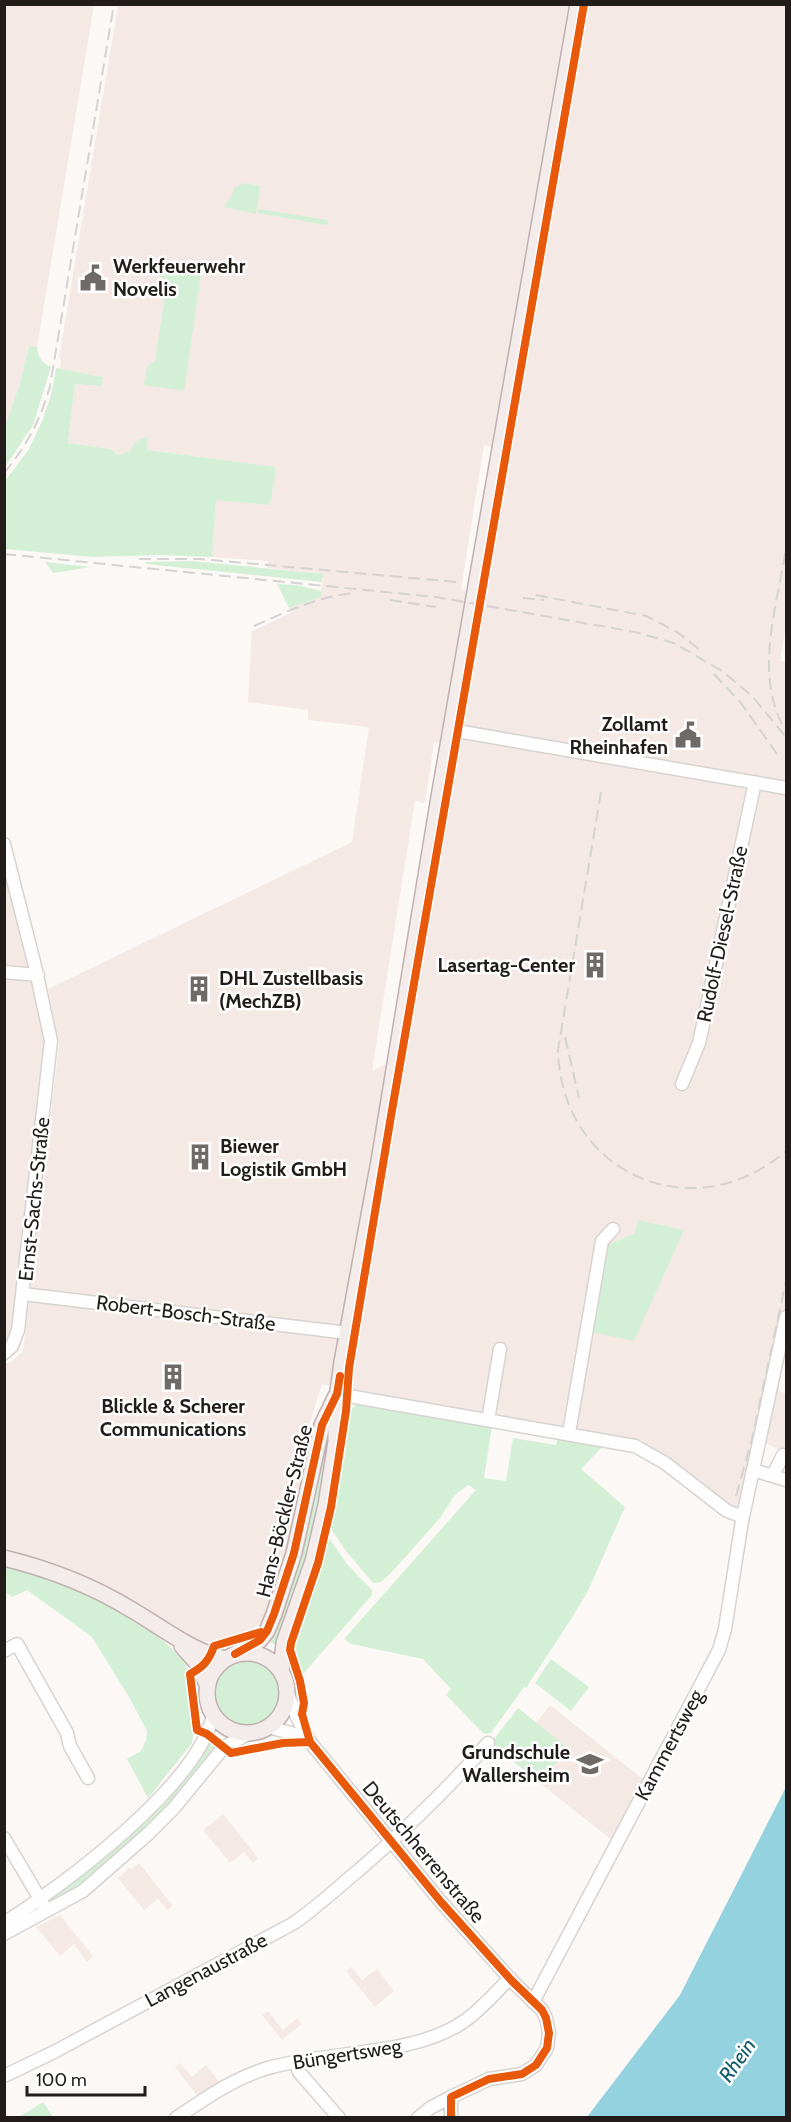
<svg xmlns="http://www.w3.org/2000/svg" width="791" height="2122" font-family="Cabin,sans-serif">
<style>
.built{fill:#f4e9e4;fill-rule:evenodd}
.green{fill:#d3f0d6}
.water{fill:#95d2df}
.lines{fill:none;stroke-linecap:round;stroke-linejoin:round}
.minor-casing{stroke:#d7d3d0;stroke-width:15}
.major-casing{stroke:#c0b0b0;stroke-width:18}
.minor{stroke:#fffefe;stroke-width:12}
.major{stroke:#f4ebeb;stroke-width:15}
.rail{stroke:#d4d3d1;stroke-width:2;stroke-dasharray:12 6;stroke-linecap:butt}
.cycleway-casing{stroke:#fff;stroke-width:11}
.cycleway{stroke:#e8590c;stroke-width:8}
.labels{text-anchor:middle;dominant-baseline:central;stroke-width:5;stroke-linejoin:round;paint-order:stroke}
.poi-label{font-size:20px;font-weight:bold;fill:#221d1b;stroke:#fff;text-anchor:start}
.street-label{font-size:20px;fill:#221d1b;stroke:#fff}
.water-label{font-size:21px;font-style:italic;fill:#105c6a;stroke:#fff}
</style>
<rect width="100%" height="100%" fill="#fcf8f6"/>
<path class="built" d="M5,5H94L37,347L29,346L20,383L5,427Z
M118,5H786V624L780,661L786,662V1348L778,1390L786,1394V1453L757,1439L742,1503L733,1509L620,1438L322,1384L308,1429L297,1506L286,1551L265,1613L260,1623L247,1633L209,1642L195,1640L67,1572L5,1548L4,1364L11,1362L23,1351L59,1045L48,989L352,842L369,727L308,720V710L248,702L252,631L291,613L289,608L321,597L323,574L267,568L268,561L212,557L216,500L276,467L147,450L148,436L131,451L117,455L111,449L68,443L75,384L101,386L103,377L60,369L61,361L59,358ZM484,445L511,452L486,596L461,589ZM434,742L459,746L405,1055L372,1071L415,801L425,803Z
M4,861L46,1035L12,1330L5,1344Z
M550,1705L644,1780L613,1841L540,1783L568,1748L536,1723Z
M223,1814L258,1858L253,1863L244,1852L230,1863L203,1830Z
M139,1863L173,1906L167,1910L158,1899L144,1910L118,1878L130,1867L132,1869Z
M60,1915L93,1956L87,1962L74,1944L60,1956L36,1927Z
M351,1967L362,1980L377,1969L394,1991L375,2007L346,1971Z
M268,2011L283,2030L297,2018L302,2024L282,2040L262,2015Z
M180,2063L192,2077L206,2065L222,2085L200,2099L175,2067Z"/>
<path class="green" d="M244,183L260,186L256,214L224,207L231,197L234,188Z
M259,209L328,220V224L326,225L258,213Z
M145,264L201,275L184,391L144,385L147,367L155,361L168,277L162,280V277L157,276V270L145,268Z
M29,346L37,347C38,357 42,363 51,367L33,425L5,467V427L20,383Z
M56,368L103,377L101,386L75,384L68,443L111,449L117,455L131,451L135,442L148,436L147,450L276,467L270,505L216,500L212,557L159,555L93,557L5,549V481L29,449L43,419L51,395Z
M192,561L323,574L322,582L146,564V562Z
M45,562L91,567L53,573Z
M277,584L296,585L322,591L321,597L289,608Z
M638,1220L684,1230L634,1341L592,1332L608,1245L635,1233Z
M358,1404H365L492,1426L484,1478L506,1481L513,1438L556,1445L558,1438L604,1445L581,1469L625,1507L588,1591L573,1616L526,1688L524,1687L491,1733L484,1734L446,1695L451,1689L423,1659L351,1644L344,1639L476,1490L468,1485L455,1495L440,1518L391,1573L381,1582L373,1583L346,1551L331,1529L350,1410Z
M331,1417L319,1524L280,1645L274,1644L265,1639Z
M329,1538L347,1564L372,1590V1595L303,1674L293,1649L312,1596Z
M4,1565L64,1583L97,1599L148,1629L166,1643L186,1664L195,1720L192,1743L148,1798L127,1759L141,1751L146,1740L147,1731L129,1697L92,1637L27,1590L12,1597L5,1592Z
M290,1654C299,1670 304,1695 300,1713L296,1702L295,1681L287,1660Z
M213 1693a34 34 0 1 1 68 0a34 34 0 1 1-68 0Z
M551,1659L589,1687L571,1711L535,1683Z
M518,1708L568,1748L540,1783L491,1743Z
M209,1739L220,1748L167,1811L89,1879L50,1905L44,1900L89,1865Z
M43,2102L53,2117H19Z"/>
<path class="water" d="M786,1787V2117H587L680,1995Z"/>
<g class="lines">
<g class="minor-casing">
<path id="minor" d="M451,730L786,788
M4,844L35,966L51,1041L18,1330L12,1346L4,1353
M4,972L38,975
M682,1084L699,1043L755,782
M23,1294L348,1333
M337,1394L635,1446L665,1463L727,1511L743,1517
M488,1420L500,1349
M569,1433L602,1241L613,1229
M753,1470L786,1480
M773,1475L783,1455
M4,1651L17,1644L67,1733L70,1746L88,1778
M287,1692L297,1717L310,1742L441,1902L512,1981L542,2010L546,2018L549,2033L547,2048L536,2065L522,2074L489,2079L451,2097V2118
M268,1727L295,1734L309,1741
M4,1838L43,1904
M4,1923C64,1885 198,1785 213,1715
M4,1934L83,1891L149,1833L174,1808L224,1747L248,1734
M533,2002L719,1650L725,1629L742,1521L786,1317
M296,2062L299,2072L339,2118
M4,2076L56,2051L294,1923C317,1907 337,1888 359,1870C405,1830 448,1789 488,1743
M176,2118C206,2098 234,2078 268,2068C326,2051 414,2056 463,2022C481,2010 495,1993 510,1978
M418,2118L430,2108L451,2097"/>
</g>
<g class="major-casing">
<path id="major" d="M4,1558C49,1569 93,1586 132,1610C163,1628 189,1650 225,1659
M182,1646L197,1663L207,1684
M207 1693a40 40 0 1 1 80 0a40 40 0 1 1-80 0Z
M235,1654L260,1640L267,1631L274,1614L294,1553L322,1425L336,1396
M281,1672L284,1643L313,1561L326,1505L336,1442V1405L342,1362L379,1161L439,797L578,4"/>
</g>
<use href="#minor" class="minor"/>
<use href="#major" class="major"/>
<path class="rail" d="M4,473C26,447 41,419 50,386L114,4
M4,554L436,597L635,632L674,643L722,671L752,696L786,737
M139,559H200L457,582
M536,595L646,616L677,632L700,650
M523,598L544,600
M390,600L436,607
M254,626C288,611 319,596 356,593
M714,674L741,703L777,754
M782,724C755,670 777,606 786,549
M601,792L558,1050C561,1174 694,1231 786,1151
M565,1037L579,1098
M736,1496L752,1439L786,1281"/>
<g class="cycleway-casing">
<path id="cycleway" d="M261,1632L214,1646C209,1661 203,1667 190,1674L197,1730L207,1734L231,1753L283,1743L310,1742
M235,1654L260,1640L267,1631L274,1614L294,1553L322,1425L337,1394L340,1376
M310,1742L302,1714L304,1703L300,1681L290,1650L291,1643L318,1563L331,1507L346,1411L349,1368L391,1116L584,4
M310,1742L441,1902L512,1981L542,2010L546,2018L549,2033L547,2048L536,2065L522,2074L489,2079L451,2097V2118"/>
</g>
<use href="#cycleway" class="cycleway"/>
</g>
<defs>
<g id="civic-bare" transform="scale(2.07)"><path d="M-.6-6.5H3V-4.5H.6V-3L4-1V1h2V6H-6V1h2V-1L-.6-3ZM-1.2 2.5V6h2.4V2.5Z" fill="#6e6a68" stroke="#fff" stroke-width="2.5" paint-order="stroke"/></g>
<g id="building-bare" transform="scale(2.07)"><path d="M-4-6H4V6H1V3H-1V6H-4ZM-2.5-4.3h1.7v1.8h-1.7ZM.8-4.3h1.7v1.8H.8ZM-2.5-1h1.7V.8h-1.7ZM.8-1h1.7V.8H.8Z" fill="#6e6a68" stroke="#fff" stroke-width="2.5" paint-order="stroke"/></g>
<g id="school-bare" transform="scale(2.07)"><path d="M0-5L7-2L0 1L-7-2ZM-4 1L0 2.5L4 1V4Q0 6-4 4Z" fill="#6e6a68" stroke="#fff" stroke-width="2.5" paint-order="stroke"/></g>
</defs>
<g fill-rule="evenodd">
<use href="#civic-bare" x="93" y="278"/>
<use href="#civic-bare" x="688" y="735"/>
<use href="#building-bare" x="595" y="965"/>
<use href="#building-bare" x="199" y="989"/>
<use href="#building-bare" x="200" y="1157"/>
<use href="#building-bare" x="173" y="1377"/>
<use href="#school-bare" x="590" y="1764"/>
</g>
<g class="labels">
<g class="poi-label">
<text x="113" y="266">Werkfeuerwehr<tspan x="113" dy="23">Novelis</tspan></text>
<text x="668" y="724" text-anchor="end">Zollamt<tspan x="668" dy="23">Rheinhafen</tspan></text>
<text x="575" y="965" text-anchor="end">Lasertag-Center</text>
<text x="219" y="978">DHL Zustellbasis<tspan x="219" dy="23">(MechZB)</tspan></text>
<text x="220" y="1146">Biewer<tspan x="220" dy="23">Logistik GmbH</tspan></text>
<text x="173" y="1406" text-anchor="middle">Blickle &amp; Scherer<tspan x="173" dy="23">Communications</tspan></text>
<text x="570" y="1752" text-anchor="end">Grundschule<tspan x="570" dy="23">Wallersheim</tspan></text>
</g>
<g class="street-label">
<text transform="translate(722 934) rotate(-78)">Rudolf-Diesel-Straße</text>
<text transform="translate(34 1199) rotate(-84)">Ernst-Sachs-Straße</text>
<text transform="translate(186 1313) rotate(7)">Robert-Bosch-Straße</text>
<text transform="translate(284 1511) rotate(-76)">Hans-Böckler-Straße</text>
<text transform="translate(669 1745) rotate(-62)">Kammertsweg</text>
<text transform="translate(424 1852) rotate(50)">Deutschherrenstraße</text>
<text transform="translate(206 1970) rotate(-28)">Langenaustraße</text>
<text transform="translate(347 2054) rotate(-9)">Büngertsweg</text>
</g>
<g class="water-label">
<text transform="translate(737 2060) rotate(-55)">Rhein</text>
</g>
</g>
<rect width="791" height="2122" fill="none" stroke="#221d1b" stroke-width="12"/>
<path d="M27 2086v9h118v-9" fill="none" stroke="#221d1b" stroke-width="3"/>
<text x="36" y="2086" font-size="18" fill="#221d1b" stroke="#ffffff" stroke-width="4.5" paint-order="stroke">100 m</text>
</svg>
